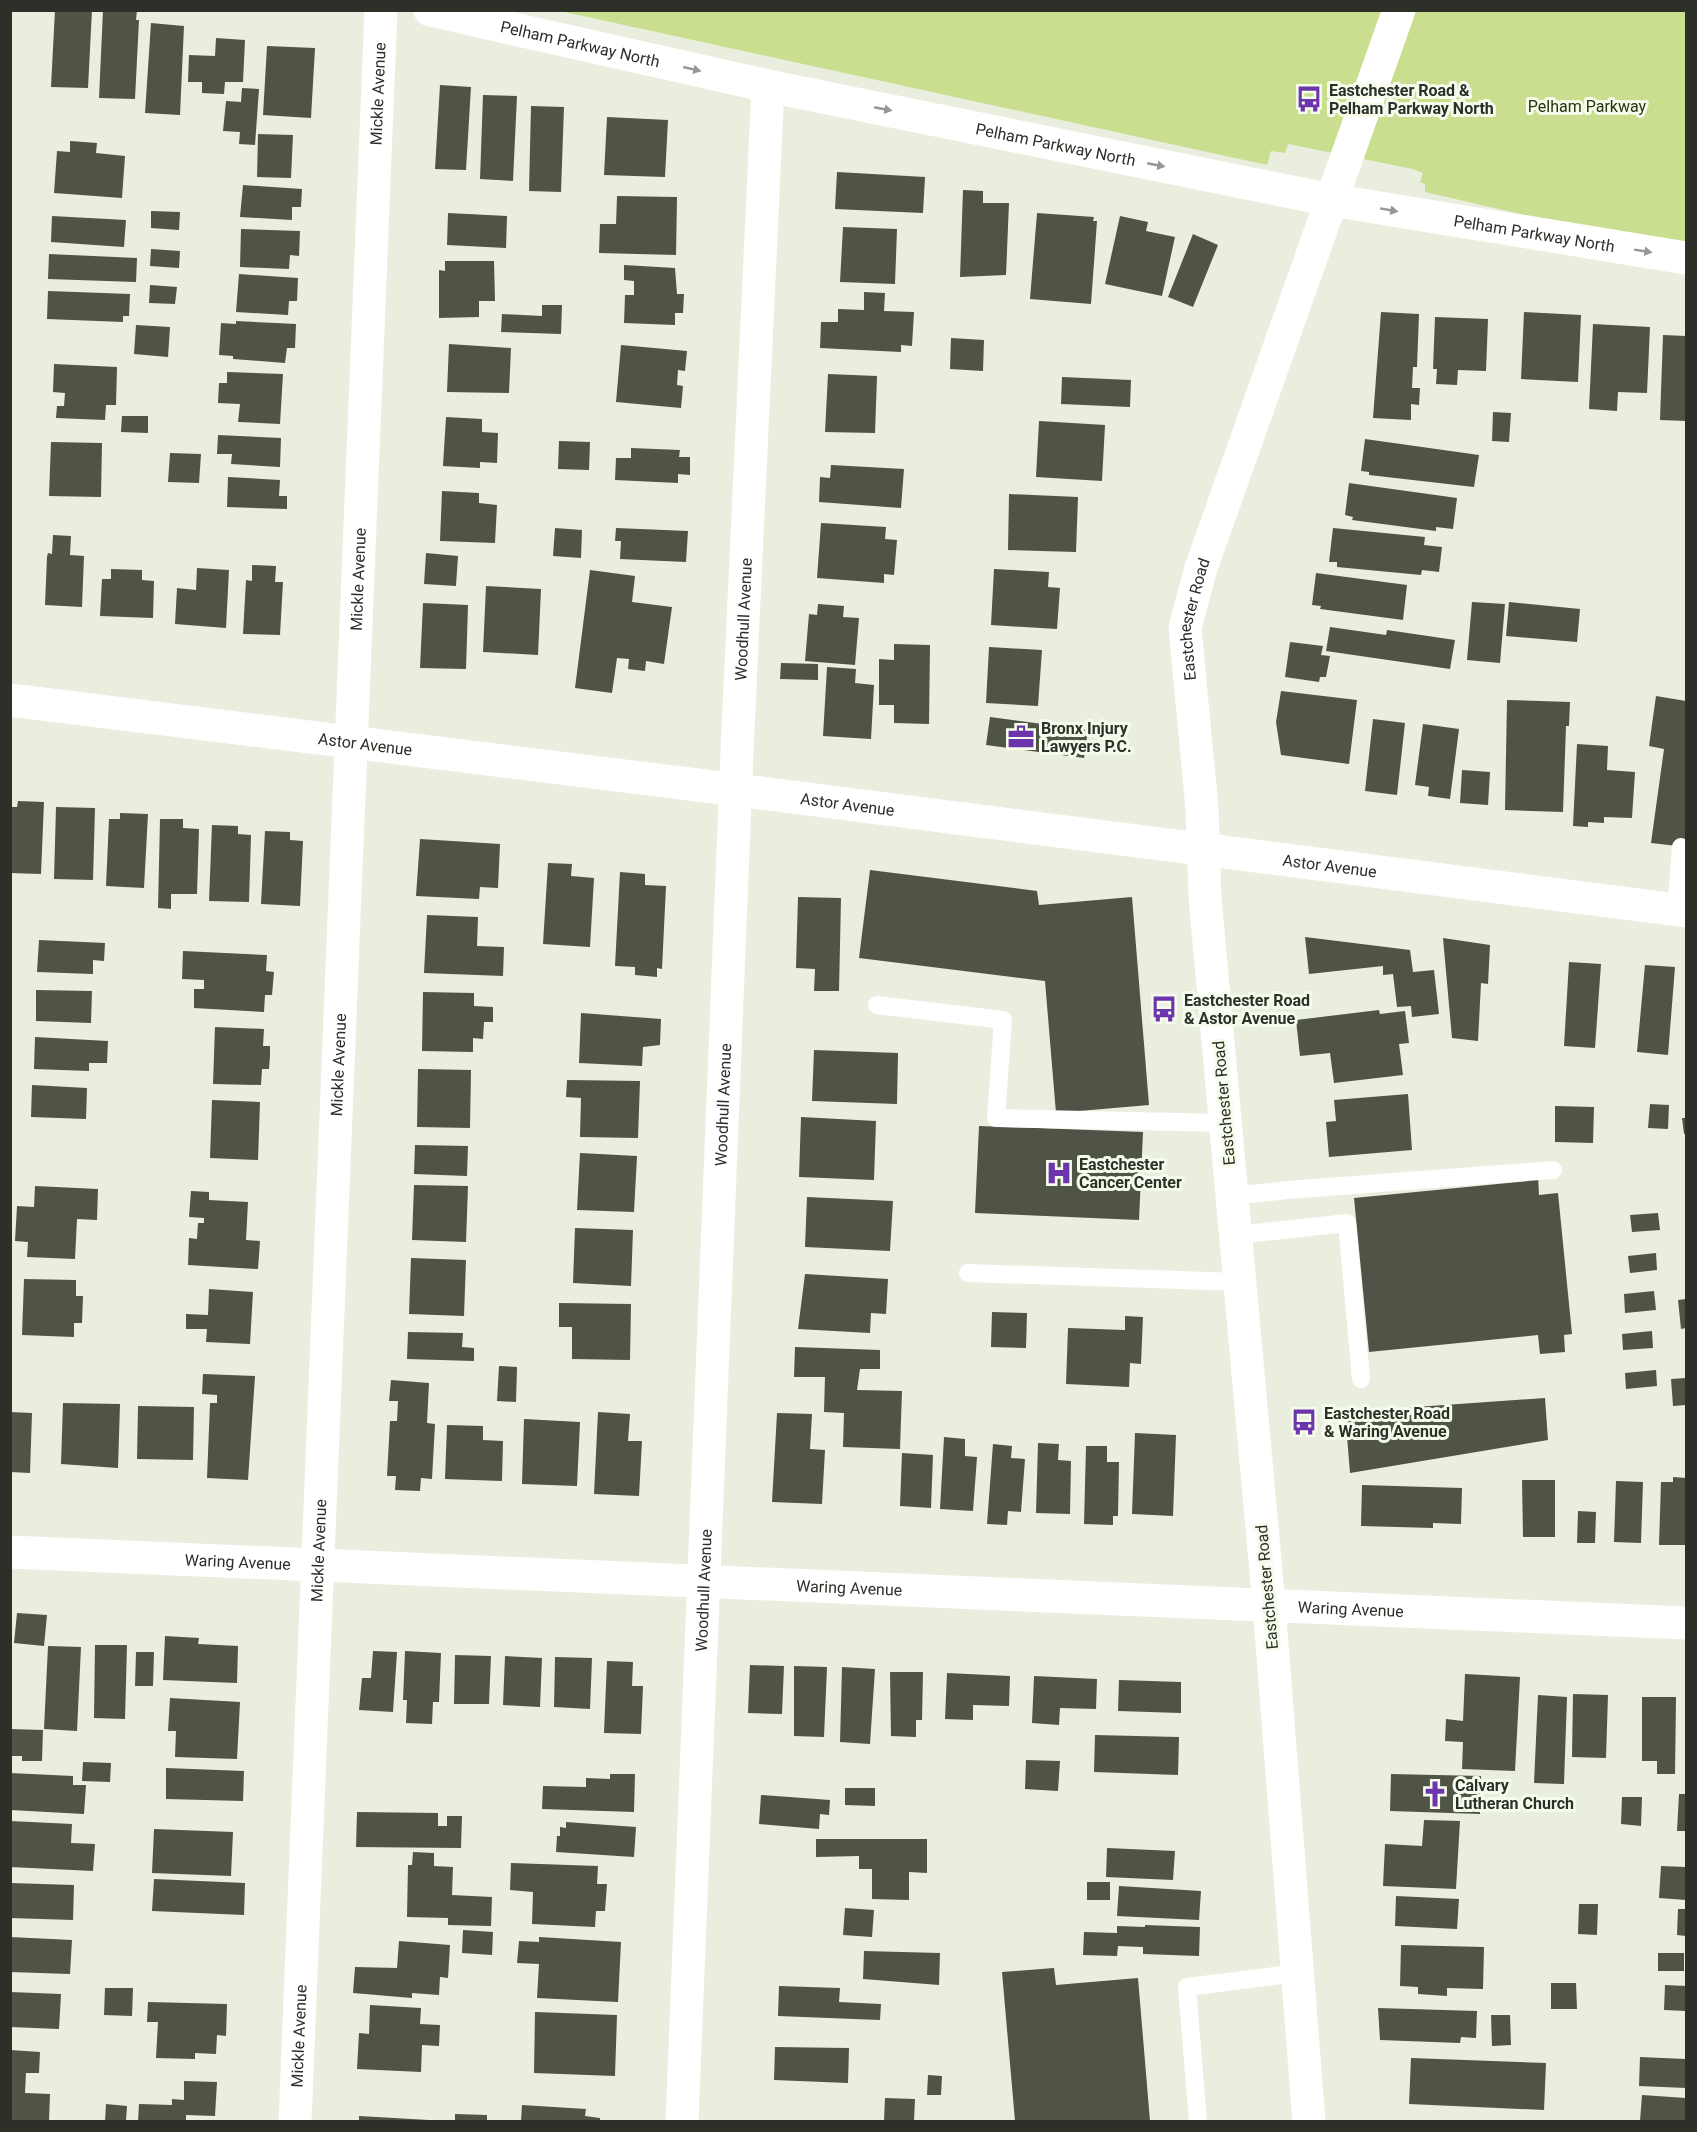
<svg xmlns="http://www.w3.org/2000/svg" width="1697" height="2132" font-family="Roboto,sans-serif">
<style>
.green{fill:#c9de8f}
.building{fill:#505446}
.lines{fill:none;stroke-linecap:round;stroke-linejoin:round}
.lane{stroke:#fff;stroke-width:18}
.street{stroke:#fff;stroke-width:33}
.secondary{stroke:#fff;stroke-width:33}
.oneway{fill:#969794}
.labels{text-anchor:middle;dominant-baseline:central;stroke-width:6;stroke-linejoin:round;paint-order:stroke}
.street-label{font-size:16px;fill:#2d2f29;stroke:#f6fceb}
.poi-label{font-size:16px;font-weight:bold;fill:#2d2f29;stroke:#f6fceb;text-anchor:start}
.park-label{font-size:16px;fill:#29320c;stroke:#f6fceb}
</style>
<rect width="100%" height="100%" fill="#e9eede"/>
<path class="green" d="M560,11H1686V242L1564,224L1425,192V184L1420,182L1423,173L1413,169L1288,144L1285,153L1271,151L1267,165Z"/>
<path class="building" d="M55,10H92L88,88L51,87Z
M103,10H137L136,20H139L135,99L99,98Z
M151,23L184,26L180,115L145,113Z
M216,38L245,40L243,82H225L224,94L202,93V82H188L189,55L215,56Z
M267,46L315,48L311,118L263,115Z
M440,85L471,87L466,170L435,169Z
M242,88L259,89L255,145L239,144L240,132L223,131L226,101L241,102Z
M483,95L517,96L513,181L480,179Z
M531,106L564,107L561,192L529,191Z
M607,117L668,120L665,177L604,175Z
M258,134L293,135L291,178L257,177Z
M70,141L97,143L96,153L125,156L122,198L54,193L57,151L70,152Z
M837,172L925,177L923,213L835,209Z
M243,185L302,189L301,207H292V220L240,217Z
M963,190L983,191V203H1009L1006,275L960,277Z
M617,196L677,197L676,255L599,253L600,224H616Z
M151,211L180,212L179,230L151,228Z
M448,213L507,216L506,248L447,245Z
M1037,213L1094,217L1093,221H1097L1091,304L1030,299Z
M52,216L126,220L124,247L51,242Z
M1120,216L1148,222L1146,231L1175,237L1162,296L1105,284Z
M843,227L897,229L895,284L840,282Z
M241,229L300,231L299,256L290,255L289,269L240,267Z
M1193,234L1218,245L1193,307L1168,297Z
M151,249L180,251L179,268L150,266Z
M49,254L137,258L136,282L48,279Z
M445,261H494L495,301H479V317L439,318V270L445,271Z
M624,265L675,268L677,294H684L683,313H675V325L624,323L625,295H634V281L624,280Z
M239,274L298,278L297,301H289L288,315L236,312Z
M150,285L177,287L175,304L149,303Z
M48,291L130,294L129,316H123V322L47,319Z
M864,292L885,293L884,311L914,312L912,346L901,345V352L820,348L821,322H838V309L864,310Z
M542,305H562L561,334L501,332L502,314L542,316Z
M1381,312L1419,314L1417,367H1413L1412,388H1420L1419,405L1411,404V420L1373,418Z
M1524,312L1581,315L1578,382L1521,379Z
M1435,317L1488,319L1486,371L1458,370L1457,385L1436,384L1437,369H1433Z
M236,321L296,324L295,348H287L285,363L233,359V356L219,355L221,323L236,324Z
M1593,324L1650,327L1647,393L1618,392L1617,411L1589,409Z
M136,325L170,327L168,357L134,354Z
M1663,335L1686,336V421L1660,420Z
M951,338L984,340L983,371L950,369Z
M449,344L511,348L509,393L447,392Z
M621,345L687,351L685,371L678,370L677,385L683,386L681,408L616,402Z
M54,364L117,367L116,405H106L105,420L56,418L57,406H64L65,393L53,392Z
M227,372L283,374L280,424L238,422L240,404L218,403L219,383H227Z
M828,374L877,376L875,433L825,432Z
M1062,377L1131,380L1130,407L1061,404Z
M1493,412L1511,413L1509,442L1492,441Z
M122,416H148V433L121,432Z
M446,417L482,419V432L498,433L497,463L480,462V468L443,466Z
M1039,421L1105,425L1102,481L1036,477Z
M218,435L281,438L280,467L231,464L232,454H217Z
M1365,439L1479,455L1474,487L1369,475V472L1361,471Z
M559,441L590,442L589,470L558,469Z
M51,442L102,443L101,497L49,496Z
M631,448L680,450L679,457H690V475L678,474V483L615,480L616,458H631Z
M170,453L201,454L199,483L168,482Z
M831,465L904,469L901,508L819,502L820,477L830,478Z
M228,477L280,480L279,496H287V509L227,507Z
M1349,483L1457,498L1453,529L1436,527V531L1352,520L1353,517L1345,515Z
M442,491L479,493V503L497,505L495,543L440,541Z
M1009,494L1078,497L1076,552L1008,550Z
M821,523L886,527L885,539L897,540L894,575L884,574V583L817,578Z
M555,528L582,530L581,558L553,556Z
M616,528L688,531L686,562L620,559L621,541H615Z
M1333,528L1425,537L1424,545L1442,547L1439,572L1422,570L1421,575L1337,567V562H1329Z
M53,535L71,536L70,555L84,556L82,607L45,605L47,557L48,553L52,554Z
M426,553L458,556L456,586L424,584Z
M252,565L276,566L275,582H283L280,635L243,634L246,580L252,581Z
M197,568L229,570L226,628L175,624L177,588L196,590Z
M111,569L142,570V580L154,581L153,618L100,616L102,579H111Z
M994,569L1049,572L1048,587L1060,588L1057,629L991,625Z
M590,570L635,576L632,602L672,607L664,664L646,661L645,671L628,669L629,659L617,658L612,693L575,688Z
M1316,573L1407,585L1403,620L1320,609L1321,606L1312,605Z
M486,586L541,589L538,655L483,652Z
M1472,602L1505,604L1500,663L1467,660Z
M1509,602L1580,609L1577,642L1506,636Z
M423,603L468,605L466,669L420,668Z
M818,604L844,606L843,617L859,618L855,665L805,661L809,614L817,615Z
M1330,627L1386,635L1387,630L1455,640L1450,669L1326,651Z
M1290,642L1323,646L1321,655L1330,656L1326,677H1320L1319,682L1285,677Z
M894,644L930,645L929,724L894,723V705H879V659L894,660Z
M989,647L1042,650L1038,706L986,703Z
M781,663L818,664V680L780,679Z
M827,667L856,669L855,683L874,685L871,739L823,736Z
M1281,691L1357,700L1349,764L1281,755L1276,722Z
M1656,696L1686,701V847L1651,843L1664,749L1649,746Z
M1507,700L1570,702L1569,726H1566L1563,812L1505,810Z
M990,717L1088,730L1084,758L986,745Z
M1373,719L1405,723L1397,795L1365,791Z
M1423,724L1459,729L1450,799L1428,796L1429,787L1415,785Z
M1577,744L1608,746L1607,770L1635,772L1632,818L1604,817V823L1588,822V827L1573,826Z
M1462,770L1490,772L1488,805L1460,803Z
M18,801L44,802L41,874L10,873V807H17Z
M56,807L95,808L93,880L54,879Z
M120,813L148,814L144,888L106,886L109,819H120Z
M160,819H183V828L199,829L197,894H171V909L158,908Z
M212,825L238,826V834L251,835L249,902L209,901Z
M265,831L290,832V840L303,841L300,906L261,904Z
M420,839L500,844L498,888L480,887L479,899L416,896Z
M548,863L572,864L571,876L594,878L590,947L543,944Z
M870,870L1037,891L1039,905L1132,897L1149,1105L1056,1113L1045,981L859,958Z
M620,872L645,874V885L666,886L662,969L657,968V977L635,975V967L615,966Z
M798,897L841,898L839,991H814L815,969L796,968Z
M427,915L478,917L477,946L504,947L503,976L424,973Z
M1305,937L1410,950L1413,972L1434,970L1439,1014L1412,1017L1411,1006L1397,1007L1393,974L1383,975V966L1309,974Z
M1443,938L1490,945L1488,984L1481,983L1478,1041L1452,1038Z
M39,940L105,943L104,961L93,960V974L37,972Z
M183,951L267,955L266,971L274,972L272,995H265L264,1012L194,1008V989H204V980L182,979Z
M1569,962L1601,964L1595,1048L1564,1046Z
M1645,965L1675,967L1668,1055L1637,1052Z
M36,990L92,991L91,1023L36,1021Z
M423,992L474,993V1006L493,1007V1022H484L483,1039L473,1038V1052L422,1051Z
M1379,1010L1380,1014L1405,1011L1409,1043L1399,1044L1403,1075L1334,1083L1330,1053L1300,1056L1296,1020Z
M581,1013L661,1019L660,1045L643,1047L642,1066L579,1063Z
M215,1027L264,1029L263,1046H270V1056L269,1069H262L261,1085L213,1084Z
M35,1037L108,1041L107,1063H89V1071L34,1069Z
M814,1050L898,1053L897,1104L812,1101Z
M418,1069L471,1070L470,1128L417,1127Z
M567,1080L640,1081L638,1138L580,1137L581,1098L566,1097Z
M32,1085L87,1088L86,1119L31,1117Z
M1408,1094L1412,1150L1329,1157L1326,1122L1336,1121L1334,1100Z
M212,1100L260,1102L258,1160L210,1158Z
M1650,1104L1669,1105L1668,1129L1648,1128Z
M1555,1106L1594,1107L1593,1143L1555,1142Z
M801,1117L876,1121L874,1180L799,1177Z
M1682,1118H1686V1134H1684Z
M979,1126L1143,1132L1139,1220L975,1213Z
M415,1145L468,1146L467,1176L414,1174Z
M580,1153L637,1156L634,1212L577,1210Z
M1527,1175H1538L1539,1195L1558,1193L1572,1334L1564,1335L1565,1352L1540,1354L1538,1335L1369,1352L1354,1198L1528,1181Z
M414,1185L468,1186L466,1242L412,1240Z
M35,1186L98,1189L97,1220L77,1219L75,1259L27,1257L28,1242L15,1241L17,1206L34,1207Z
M191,1191L209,1192V1200L248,1202L246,1240L260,1241L258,1269L188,1265L189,1238L197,1239L198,1223H204V1218L189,1217Z
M807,1197L893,1201L890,1251L805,1247Z
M1658,1213L1660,1230L1632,1232L1630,1215Z
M575,1228L633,1230L631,1286L573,1283Z
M1656,1253L1657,1270L1630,1273L1628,1256Z
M411,1258L466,1260L464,1316L409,1314Z
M805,1274L888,1279L886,1314L871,1313L870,1333L798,1329Z
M24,1279L76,1280V1296H83L82,1323H74V1337L22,1335Z
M209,1289L253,1292L250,1344L206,1342L207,1329H186V1314L208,1315Z
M1654,1291L1656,1310L1625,1313L1624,1294Z
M1686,1299V1328L1681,1329L1678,1300Z
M559,1303L631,1304L630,1360L572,1359V1327H559Z
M992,1312L1027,1313L1026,1348L991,1347Z
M1125,1316L1143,1317L1141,1364L1130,1363L1129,1387L1066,1384L1068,1328L1125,1330Z
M1652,1331L1653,1348L1623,1350L1622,1334Z
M408,1332L463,1333L462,1347L474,1348V1361L407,1359Z
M795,1347L880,1350V1369H860L857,1390L902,1391L900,1449L843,1447L844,1413L824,1412L825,1377H794Z
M499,1366L517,1367L516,1402L497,1401Z
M1656,1370L1657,1386L1626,1389L1625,1373Z
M203,1374L255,1376L248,1480L207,1478L210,1403H217V1395L202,1394Z
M1686,1378V1405L1673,1406L1671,1379Z
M391,1380L429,1383L427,1423L435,1424L432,1479L421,1478L420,1491L395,1490L396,1476H387L390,1421H397L398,1401H389Z
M1545,1398L1548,1440L1350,1473L1345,1412Z
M63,1403L120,1404L118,1468L61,1464Z
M138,1406L194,1407L193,1460L137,1459Z
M10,1412L32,1413L30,1473L10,1472Z
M598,1412L630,1414L628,1441H642L639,1496L594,1494Z
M777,1413L812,1414L810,1449L825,1450L822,1504L772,1502Z
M524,1419L580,1422L577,1486L522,1484Z
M447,1425L483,1426V1440L503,1441L502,1481L445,1479Z
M1135,1433L1176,1435L1173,1516L1132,1514Z
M944,1437L965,1439V1456L977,1457L973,1511L940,1509Z
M1038,1443L1059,1444L1058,1460L1071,1461L1070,1514L1036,1513Z
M993,1444L1012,1446L1011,1458L1025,1459L1021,1512L1008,1511L1007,1525L987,1524Z
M1086,1446H1107V1462H1119L1118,1516H1113V1525L1084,1524Z
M902,1453L933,1455L931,1508L900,1506Z
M1673,1477L1686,1478V1545H1659L1661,1482H1673Z
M1522,1480H1555V1537H1523Z
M1616,1481L1643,1482L1641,1543L1614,1542Z
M1362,1485L1462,1488L1461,1524L1433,1523V1528L1361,1526Z
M1578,1511L1596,1512L1595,1543H1577Z
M17,1613L47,1615L44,1646L14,1643Z
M165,1636L199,1638L198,1644L238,1646L237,1683L163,1680Z
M95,1645H127L125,1719L94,1718Z
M48,1646L81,1647L77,1731L44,1729Z
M373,1651L397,1652L393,1712L359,1710L362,1678H371Z
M405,1651L441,1653L439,1702H433L432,1724L406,1723L407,1700H403Z
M136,1652H154L153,1686H135Z
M455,1655L491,1656L489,1704H454Z
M505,1656L542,1658L540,1707L503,1705Z
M555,1657L592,1658L590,1709L554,1707Z
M607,1661L633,1662L632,1686H643L641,1734L604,1733Z
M750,1665L784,1666L782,1714L748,1713Z
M794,1666L827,1667L824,1737L794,1736Z
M842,1667L875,1669L870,1744L840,1742Z
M890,1672H923L922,1720H916V1737L891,1736Z
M947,1673L1010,1676L1009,1706L973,1705V1720L945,1719Z
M1465,1674L1520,1677L1515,1771L1462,1769L1463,1742L1445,1741L1446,1719L1463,1721Z
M1034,1676L1097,1679L1096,1709L1060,1708L1059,1725L1032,1723Z
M1119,1680L1181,1682V1713L1118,1711Z
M1573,1694L1608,1695L1606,1758L1572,1757Z
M1538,1695L1567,1697L1564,1784L1534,1783Z
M1642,1697H1676L1675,1774H1657V1761H1642Z
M170,1698L240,1702L237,1759L175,1757L176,1731H168Z
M10,1729L43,1730L42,1761H22V1756H10Z
M1095,1735L1179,1737L1178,1775L1094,1772Z
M1026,1760L1060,1761L1058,1791L1025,1789Z
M83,1762L111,1763L110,1782L82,1781Z
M166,1768L244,1771L243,1801L166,1799Z
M10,1773L73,1776V1785H86L84,1814L10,1810Z
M610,1774H635L634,1812L542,1809L543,1786L586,1787V1778L610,1779Z
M1391,1774L1481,1776L1480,1814L1390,1811Z
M845,1788H875V1806L845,1805Z
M1679,1794H1686V1831H1677Z
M761,1795L830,1800L829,1815L820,1814L819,1829L759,1824Z
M1622,1797H1642L1641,1826L1621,1824Z
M357,1812L438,1813V1826H447V1816H462L461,1848L356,1847Z
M1424,1820L1460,1821L1456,1889L1383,1886L1385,1844L1422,1846Z
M10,1821L72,1824L71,1843L95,1844L93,1871L10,1867Z
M566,1822L636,1827L634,1857L556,1852L557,1836H560V1827L566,1828Z
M154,1829L233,1832L231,1876L152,1873Z
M816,1839H927V1873L909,1872V1900L872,1899V1869H859V1856L816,1857Z
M1107,1848L1175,1851L1173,1880L1106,1877Z
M413,1852L434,1853V1866L453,1867L452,1895L492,1897L491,1926L448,1925V1918L407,1917L408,1865H412Z
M511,1863L598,1866L597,1884H607L605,1911H596L595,1927L532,1924L533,1892L510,1890Z
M1661,1866L1686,1867V1900L1659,1898Z
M154,1879L245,1883L244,1915L152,1911Z
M1087,1882H1110V1900H1087Z
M10,1883L74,1885L73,1920L10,1918Z
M1119,1886L1201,1891L1199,1920L1117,1916Z
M1396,1896L1459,1899L1457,1929L1395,1926Z
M1579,1904H1598L1597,1935L1578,1934Z
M845,1908L874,1910L872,1937L843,1935Z
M1678,1909H1686V1936L1677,1935Z
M1145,1925L1200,1927L1199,1956L1143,1954V1947L1118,1946L1117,1956L1083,1955L1084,1932L1117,1933V1926L1145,1927Z
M463,1930L493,1932L492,1955L462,1953Z
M10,1937L72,1940L70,1974L10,1972Z
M539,1937L621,1942L618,2002L537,1998L539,1964L517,1963L519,1941L539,1942Z
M399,1941L450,1945L448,1978L440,1977L439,1995L412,1993V1998L353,1993L355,1967L397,1968Z
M1401,1945L1484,1947L1483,1989L1447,1988V1996L1418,1994V1987L1400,1986Z
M864,1951L940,1953L939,1985L863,1979Z
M1658,1953H1684V1971H1658Z
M1054,1968L1056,1985L1138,1978L1150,2121H1015L1002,1972Z
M1551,1983H1576L1577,2009H1551Z
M1665,1985L1686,1986V2011L1664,2010Z
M779,1986L840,1988L839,2002L881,2004L880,2020L778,2016Z
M105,1988H133L132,2016L104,2015Z
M10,1992L61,1994L59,2029L10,2027Z
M148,2002L227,2004L226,2036L217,2035L216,2054L195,2053V2059L156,2058L158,2022H147Z
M370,2005L421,2008L420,2024L440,2025L439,2046L422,2045L421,2072L357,2069L359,2033L369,2034Z
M1378,2008L1477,2011L1476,2038L1461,2037L1460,2043L1380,2040Z
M535,2012L617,2015L615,2076L534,2073Z
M1491,2015H1510L1511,2045L1492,2046Z
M775,2047L849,2048L848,2083L774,2080Z
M10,2050L40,2052L39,2073H26L25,2093L50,2094L49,2121H10Z
M1640,2057L1686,2059V2088L1639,2086Z
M1411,2058L1546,2063L1544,2110L1409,2104Z
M928,2075L942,2076L941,2095H927Z
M184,2081L217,2082L215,2116L186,2115V2121H138L139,2104L172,2105V2099L184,2100Z
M1642,2095L1686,2098V2121H1640Z
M885,2098L915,2099L914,2121H884Z
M106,2104L127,2106L126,2121H105Z
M522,2105L586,2109L585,2116L600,2118V2121H521Z
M455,2114L487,2115V2121H455Z
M359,2116L429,2120V2121H359Z"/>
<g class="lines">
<path class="lane" d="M1676,910L1681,847
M877,1005L1003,1020L996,1118L1226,1123
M1232,1196L1288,1190L1553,1170
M1236,1235L1347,1223L1361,1379
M968,1273L1240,1282
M1198,2122L1187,1987L1298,1973"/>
<g class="street">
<path id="s1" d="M430,10L768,86L1331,200"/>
<path id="s2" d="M10,700L698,785L1686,911"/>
<path id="s3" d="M10,1552L1686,1623"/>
<path id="s4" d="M295,2122L381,10"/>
<path id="s5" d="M682,2122L737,751L768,86"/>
</g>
<g class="secondary">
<path id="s6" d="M1331,200L1686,258"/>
<path id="s7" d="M1309,2122L1269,1605L1205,898L1202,808L1185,628L1201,568L1399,10"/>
</g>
</g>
<defs><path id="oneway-solid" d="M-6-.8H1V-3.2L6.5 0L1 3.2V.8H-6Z" transform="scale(1.5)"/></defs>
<g class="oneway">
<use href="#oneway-solid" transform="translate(692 69) rotate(13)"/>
<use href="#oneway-solid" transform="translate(883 109) rotate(11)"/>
<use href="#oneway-solid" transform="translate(1156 165) rotate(11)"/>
<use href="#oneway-solid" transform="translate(1389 210) rotate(10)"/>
<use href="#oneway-solid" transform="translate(1643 251) rotate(9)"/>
</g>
<defs>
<g id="bus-bare" transform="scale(2.07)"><path d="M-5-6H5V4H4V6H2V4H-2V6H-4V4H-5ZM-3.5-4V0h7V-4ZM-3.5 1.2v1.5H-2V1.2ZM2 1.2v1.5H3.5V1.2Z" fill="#6c35ac" stroke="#f6fceb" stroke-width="2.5" paint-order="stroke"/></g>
<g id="office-bare" transform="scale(2.07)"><path d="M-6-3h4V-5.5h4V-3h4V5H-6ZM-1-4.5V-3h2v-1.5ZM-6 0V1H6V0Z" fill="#6c35ac" stroke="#f6fceb" stroke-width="2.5" paint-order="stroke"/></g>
<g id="hospital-bare" transform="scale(2.07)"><path d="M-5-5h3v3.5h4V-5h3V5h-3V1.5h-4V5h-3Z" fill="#6c35ac" stroke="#f6fceb" stroke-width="2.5" paint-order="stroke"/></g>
<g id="church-bare" transform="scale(2.07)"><path d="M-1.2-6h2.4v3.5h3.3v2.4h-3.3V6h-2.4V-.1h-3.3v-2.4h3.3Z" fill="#6c35ac" stroke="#f6fceb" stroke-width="2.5" paint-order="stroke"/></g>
</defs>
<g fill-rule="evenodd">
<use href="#bus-bare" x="1309" y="99"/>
<use href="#office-bare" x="1021" y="737"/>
<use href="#bus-bare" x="1164" y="1009"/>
<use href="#hospital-bare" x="1059" y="1173"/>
<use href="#bus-bare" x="1304" y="1422"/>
<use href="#church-bare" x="1435" y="1794"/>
</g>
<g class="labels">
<g class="street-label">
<text stroke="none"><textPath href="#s1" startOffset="154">Pelham Parkway North</textPath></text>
<text stroke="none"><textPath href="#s4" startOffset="2030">Mickle Avenue</textPath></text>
<text stroke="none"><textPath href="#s1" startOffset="640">Pelham Parkway North</textPath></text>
<text stroke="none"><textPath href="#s6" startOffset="206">Pelham Parkway North</textPath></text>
<text stroke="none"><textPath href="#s4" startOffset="1544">Mickle Avenue</textPath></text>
<text stroke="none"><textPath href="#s5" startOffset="1504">Woodhull Avenue</textPath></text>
<text stroke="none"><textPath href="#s7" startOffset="1509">Eastchester Road</textPath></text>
<text stroke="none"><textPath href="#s2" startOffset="358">Astor Avenue</textPath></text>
<text stroke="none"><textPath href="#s2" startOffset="844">Astor Avenue</textPath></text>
<text stroke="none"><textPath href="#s2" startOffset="1330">Astor Avenue</textPath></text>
<text stroke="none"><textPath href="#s4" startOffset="1058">Mickle Avenue</textPath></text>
<text transform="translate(1224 1103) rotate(-95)">Eastchester Road</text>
<text stroke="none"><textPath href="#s5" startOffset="1018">Woodhull Avenue</textPath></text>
<text stroke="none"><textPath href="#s4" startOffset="572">Mickle Avenue</textPath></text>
<text stroke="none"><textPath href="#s3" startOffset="228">Waring Avenue</textPath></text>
<text transform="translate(1267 1587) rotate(-95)">Eastchester Road</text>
<text stroke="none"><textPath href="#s3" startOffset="840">Waring Avenue</textPath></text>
<text stroke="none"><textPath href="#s5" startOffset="532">Woodhull Avenue</textPath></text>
<text stroke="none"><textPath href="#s3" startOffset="1342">Waring Avenue</textPath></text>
<text stroke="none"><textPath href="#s4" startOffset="86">Mickle Avenue</textPath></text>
</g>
<g class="poi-label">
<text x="1329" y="90">Eastchester Road &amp;<tspan x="1329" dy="18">Pelham Parkway North</tspan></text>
<text x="1041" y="728">Bronx Injury<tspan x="1041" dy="18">Lawyers P.C.</tspan></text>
<text x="1184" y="1000">Eastchester Road<tspan x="1184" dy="18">&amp; Astor Avenue</tspan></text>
<text x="1079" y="1164">Eastchester<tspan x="1079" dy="18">Cancer Center</tspan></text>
<text x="1324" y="1413">Eastchester Road<tspan x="1324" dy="18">&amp; Waring Avenue</tspan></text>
<text x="1455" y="1785">Calvary<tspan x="1455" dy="18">Lutheran Church</tspan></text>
</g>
<g class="park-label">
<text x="1587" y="106">Pelham Parkway</text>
</g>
</g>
<rect width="1697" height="2132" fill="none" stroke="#2d2f29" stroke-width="24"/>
</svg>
